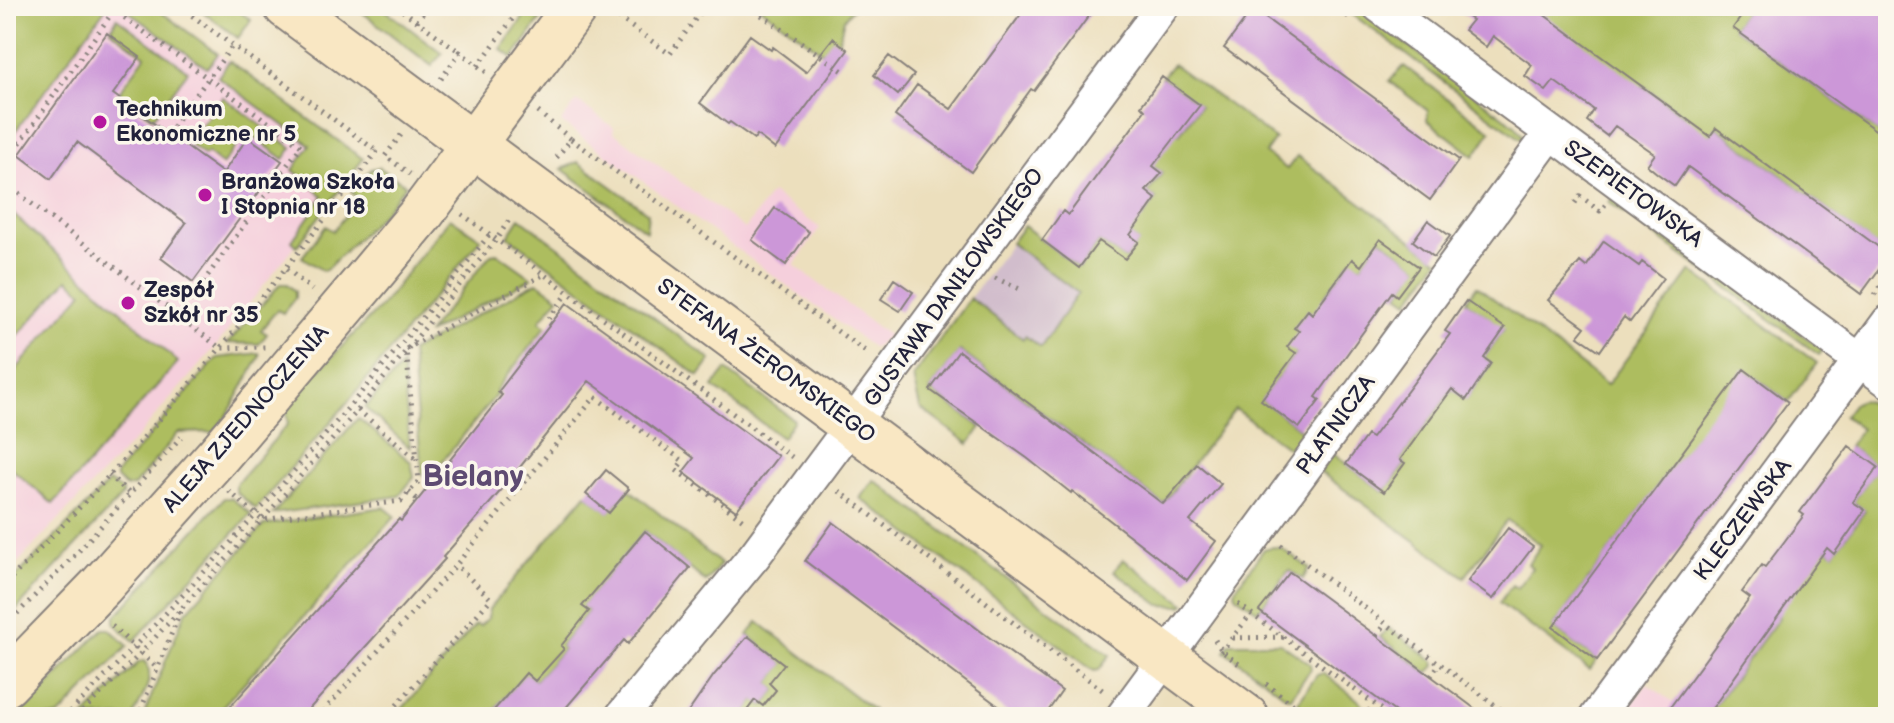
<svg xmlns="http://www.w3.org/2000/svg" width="1894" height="723" font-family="'Balsamiq Sans',sans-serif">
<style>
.built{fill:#f5cfdc}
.industrial{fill:#d1bdcc}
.green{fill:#adbd5f;stroke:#68704d;stroke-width:2}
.building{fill:#cc97d8}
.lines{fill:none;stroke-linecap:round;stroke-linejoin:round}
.street-casing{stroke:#87807c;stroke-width:36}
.secondary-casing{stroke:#87807c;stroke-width:48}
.path{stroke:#87807c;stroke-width:5;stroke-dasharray:2 6;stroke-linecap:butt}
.street{stroke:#fff;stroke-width:32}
.secondary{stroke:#f9e7c3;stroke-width:44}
.poi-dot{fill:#b5179e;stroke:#fbf7ec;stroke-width:3}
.labels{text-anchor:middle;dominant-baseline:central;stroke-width:7;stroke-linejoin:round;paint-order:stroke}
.poi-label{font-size:22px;font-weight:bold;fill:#22223b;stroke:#fbf7ec;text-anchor:start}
.street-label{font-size:22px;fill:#22223b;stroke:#fbf7ec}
.district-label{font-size:30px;font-weight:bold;fill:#5e4b72;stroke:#fbf7ec}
</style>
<rect width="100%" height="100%" fill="#fbf7ec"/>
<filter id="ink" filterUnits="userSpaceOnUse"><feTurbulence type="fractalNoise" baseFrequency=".0125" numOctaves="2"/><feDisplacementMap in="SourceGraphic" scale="16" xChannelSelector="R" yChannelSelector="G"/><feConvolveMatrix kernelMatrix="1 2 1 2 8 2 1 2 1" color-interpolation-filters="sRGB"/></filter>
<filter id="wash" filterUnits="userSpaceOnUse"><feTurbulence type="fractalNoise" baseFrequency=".006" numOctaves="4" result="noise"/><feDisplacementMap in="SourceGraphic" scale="32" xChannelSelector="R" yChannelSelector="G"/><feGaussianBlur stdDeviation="1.8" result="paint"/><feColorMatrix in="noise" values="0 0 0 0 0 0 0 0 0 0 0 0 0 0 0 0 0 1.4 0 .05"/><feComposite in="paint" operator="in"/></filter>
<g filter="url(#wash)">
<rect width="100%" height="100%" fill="#ecdfbd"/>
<path class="built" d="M6,6H153L363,159L216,346L139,435L6,575Z
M577,101L614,128L613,132L745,229L771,193L820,228L794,265L888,335L877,346L872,347L561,122Z
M1647,684L1678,705L1696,717H1622Z"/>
<path class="industrial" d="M1011,244L1078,293L1040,347L1026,336L1023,339L970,298Z"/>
<path class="green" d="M6,6H107L6,144Z
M121,6H153L218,54L207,68Z
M195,6H232L251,20L238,38Z
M354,6H380L442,53L432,66Z
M758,6H855L844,19L834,60Z
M1341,6H1354L1515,125L1523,136L1521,139Z
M1532,6H1736L1745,12L1733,28L1753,42L1766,25L1888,89L1764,50L1888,139V248L1880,243L1877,247L1717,128L1692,160L1666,142L1684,116L1643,86L1624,112Z
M531,7L543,16L513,58L501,49Z
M117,18L188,71L153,118L118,94L145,56L110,30Z
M229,61L363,159L297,246L292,241L323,196L293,170L310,145L218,77Z
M1173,64L1275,139L1265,153L1287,169L1297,156L1439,260L1409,301L1399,294L1418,267L1381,239L1361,266L1351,260L1324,297L1338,307L1325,324L1308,311L1295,328L1299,331L1296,353L1262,400L1309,436L1296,454L1235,409L1163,504L960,351L930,390L981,427L969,444L920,408L913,377L970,298L1023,339L1025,336L1041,347L1078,293L1011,243L1024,226L1079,268L1099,241L1125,259L1138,242L1107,218L1143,217L1156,199L1148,193L1162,173L1150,164L1174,132L1179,135L1200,106L1162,77Z
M1404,66L1491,131L1474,156L1427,120L1428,111L1389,81Z
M223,97L292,148L284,159L247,132L222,165L207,153L204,156L188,143Z
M578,162L648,213L646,231L562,169Z
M379,167L406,185L383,213L326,270L323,271L302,257L326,226L333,231L358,199L351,192L371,169Z
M1613,197L1823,350L1819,355L1609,202Z
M6,208L178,362L53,504L6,464V381L83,292L68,279L6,349Z
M450,218L481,239L353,396L256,509L236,492V484L288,424L285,405L381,306Z
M520,218L711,360L699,376L508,236Z
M497,253L532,278L427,334L491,254Z
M1691,271L1817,363L1788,402L1745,370L1553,627L1597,660L1590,670L1499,603L1512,585L1517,588L1532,568L1528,564L1541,545L1507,520L1465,577L1320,472L1333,454L1384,492L1405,464L1400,460L1452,389L1466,399L1491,364L1484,358L1504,329L1466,301L1477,286L1607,385Z
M537,282L559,297L540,321L546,326L496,390L497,394L428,479L422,473L411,351Z
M280,284H287L295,291V298L283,313L277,310L261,330L267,334L259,344L228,343Z
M259,353L260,356L228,414L214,432L178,433L134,486L126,487L116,478V474L217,358Z
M402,365L410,448L365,408Z
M726,370L794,420L782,438L713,387Z
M1861,400L1868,402L1888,416V717H1706L1779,618L1778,616L1817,542L1834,553L1865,511L1853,502L1877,467L1849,446L1861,429L1844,416L1854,403Z
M358,418L411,462L414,477L399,496L273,514Z
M874,480L1110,655L1099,670L1094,671L860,498Z
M109,482L122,491V496L6,621V587Z
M629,489L721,564L706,582L645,531L583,606L589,611L561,646L564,649L535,681L526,674L488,717H395L476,624L480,626L488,618L489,609L586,494L609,512Z
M224,498H231L251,514L134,641L115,624V617Z
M384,507L395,516L213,717H143L185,613L264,525Z
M1272,547L1281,548L1309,568L1303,579L1289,570L1258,611L1236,596L1235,589L1264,549Z
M1123,559L1185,604L1183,606L1160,605L1114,571Z
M758,622L873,710L867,717H742L755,700L763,706L776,690L769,683L783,664L748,635Z
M1389,628L1434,661L1435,666L1428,673L1380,637Z
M103,629H110L128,646L58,717H17Z
M1230,643H1280L1310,664L1311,669L1291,697H1287L1225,651Z
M144,661C158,675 140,701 133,717H84L139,662Z
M1323,673L1362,703L1363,708L1356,717H1335L1324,709L1318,717C1311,717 1301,709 1298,702L1317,675Z"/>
<g id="blocks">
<path class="building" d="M1027,6H1096L1034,91L1031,89L971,172L895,116L917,85L951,109Z
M1452,6H1532L1710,136L1716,128L1888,254V257L1861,294L1688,167L1675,186L1658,174L1647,165L1655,154L1615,126L1607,136L1587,121L1594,110L1554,81L1546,91L1525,76L1532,65L1513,51L1493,36L1486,47L1464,30L1472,20Z
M1749,6H1888V139L1733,28Z
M1253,9L1459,160L1430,200L1224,48Z
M107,33L140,57L113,94L223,173L248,137L282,161L193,282L161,258L186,223L77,142L51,179L19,155Z
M750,35L771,50L773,47L806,72L833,38L848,50L775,149L757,135L754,139L730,122L728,124L700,103Z
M889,56L914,75L898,95L874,75Z
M1162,77L1200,105L1153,166L1162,173L1146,191L1156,199L1130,235L1139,242L1125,259L1099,241L1079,268L1042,240L1063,211L1068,215L1145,110L1141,106Z
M775,208L809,232L786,265L752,240Z
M1428,220L1450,236L1434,257L1413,241Z
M1380,239L1419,267L1397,296L1392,292L1316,397L1320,400L1299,428L1261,400L1296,353L1287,347L1299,331L1294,328L1308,310L1312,314L1352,259L1361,266Z
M1604,241L1639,266L1642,262L1663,278L1630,322L1624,317L1600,351L1578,336L1585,327L1548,300L1580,262L1586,267Z
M894,279L913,292L900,311L881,299Z
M1466,301L1505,328L1484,358L1491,363L1466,400L1452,389L1400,460L1405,463L1384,492L1346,464L1367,435L1372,438L1450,334L1445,331Z
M567,303L778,456L736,511L683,472L694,458L589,381L504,487L443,557L445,559L302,717H221L399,519L401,521L502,395L498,392Z
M959,351L1163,504L1197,464L1221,484L1190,521L1216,541L1187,580L1072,491L1071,493L1027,458L930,390Z
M1744,369L1788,402L1597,660L1553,627Z
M1849,446L1878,467L1853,502L1865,510L1834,554L1827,548L1706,717H1663L1750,598L1742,592L1762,565L1765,567L1778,550L1804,515L1800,512Z
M606,470L629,489L609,513L586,494Z
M833,522L1062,691L1044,717H1013L805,561Z
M1508,528L1533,547L1493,599L1468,581Z
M645,531L690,568L628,644L624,640L558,717H488L526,673L535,681L564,649L561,646L589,611L582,606Z
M1290,572L1431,676L1486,717H1402L1259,611Z
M748,636L784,664L769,683L776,690L763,706L755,700L742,717H685L714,675Z"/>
</g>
</g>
<g filter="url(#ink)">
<use href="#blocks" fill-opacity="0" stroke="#87807c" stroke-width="2"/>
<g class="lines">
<g class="street-casing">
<path id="street" d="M1379,6L1888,381
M621,717L755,555L1163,6
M1122,717L1550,134
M1596,717L1888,322"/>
</g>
<g class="secondary-casing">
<path id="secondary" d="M286,6L1246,717
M6,684L101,586L220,453L362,285L422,213L576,6"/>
</g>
<path class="path" d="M179,6L378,152
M396,6L460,52
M748,6L843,71
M1334,6L1353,20
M612,13L670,54L705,6
M417,21L428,6
M478,66L522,6
M441,79L460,52L486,72
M538,112L571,139L554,161
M168,133L233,45
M401,135L385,156L410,174
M571,139L869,354
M6,163L114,10L301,146L178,317
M6,184L220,348L265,347
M1575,203L1580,196L1600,211L1605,205
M462,214L792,457
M287,269L312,290
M995,278L1022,290
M1875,295L1888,276
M551,324L547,321L568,293
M358,410L416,459
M109,475L130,494
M229,491L262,520L401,501L419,481L406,349L543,275
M839,491L1105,692
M409,492L418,500
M1281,545L1511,717
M6,583C141,449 262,302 377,151
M1238,604L1392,717
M6,625L76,554L181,437
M112,626L158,669
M1377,636L1386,623
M1233,638L1283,637
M1215,640L1222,651L1239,664
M1221,652L1251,614
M1431,676L1440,663
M1266,684L1310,717
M65,717C217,566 356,403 489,235
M77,717L141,653L262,520L358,410L496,240L511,217
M138,717L181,610
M318,717L456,565L595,397L683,461L676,470L746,522
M386,717L491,599L456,565
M1364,717L1374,704"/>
<use href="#street" class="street"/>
<use href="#secondary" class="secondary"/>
</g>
</g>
<g class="poi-dot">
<circle cx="100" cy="122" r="8"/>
<circle cx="205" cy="195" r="8"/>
<circle cx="128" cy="303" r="8"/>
</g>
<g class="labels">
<g class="poi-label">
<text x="116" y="109">Technikum<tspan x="116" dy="25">Ekonomiczne nr 5</tspan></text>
<text x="221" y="182">Branżowa Szkoła<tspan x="221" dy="25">I Stopnia nr 18</tspan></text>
<text x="144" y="290">Zespół<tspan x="144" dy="25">Szkół nr 35</tspan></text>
</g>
<g class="street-label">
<text transform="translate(1633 194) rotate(36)">SZEPIETOWSKA</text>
<text transform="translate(954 288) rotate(-54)">GUSTAWA DANIŁOWSKIEGO</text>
<text transform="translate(766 361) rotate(36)">STEFANA ŻEROMSKIEGO</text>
<text transform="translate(246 419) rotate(-49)">ALEJA ZJEDNOCZENIA</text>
<text transform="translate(1336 425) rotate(-54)">PŁATNICZA</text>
<text transform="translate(1743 520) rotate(-53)">KLECZEWSKA</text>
</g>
<g class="district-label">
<text x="473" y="477">Bielany</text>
</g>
</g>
<rect width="1894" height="723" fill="none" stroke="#fbf7ec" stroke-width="32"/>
</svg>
